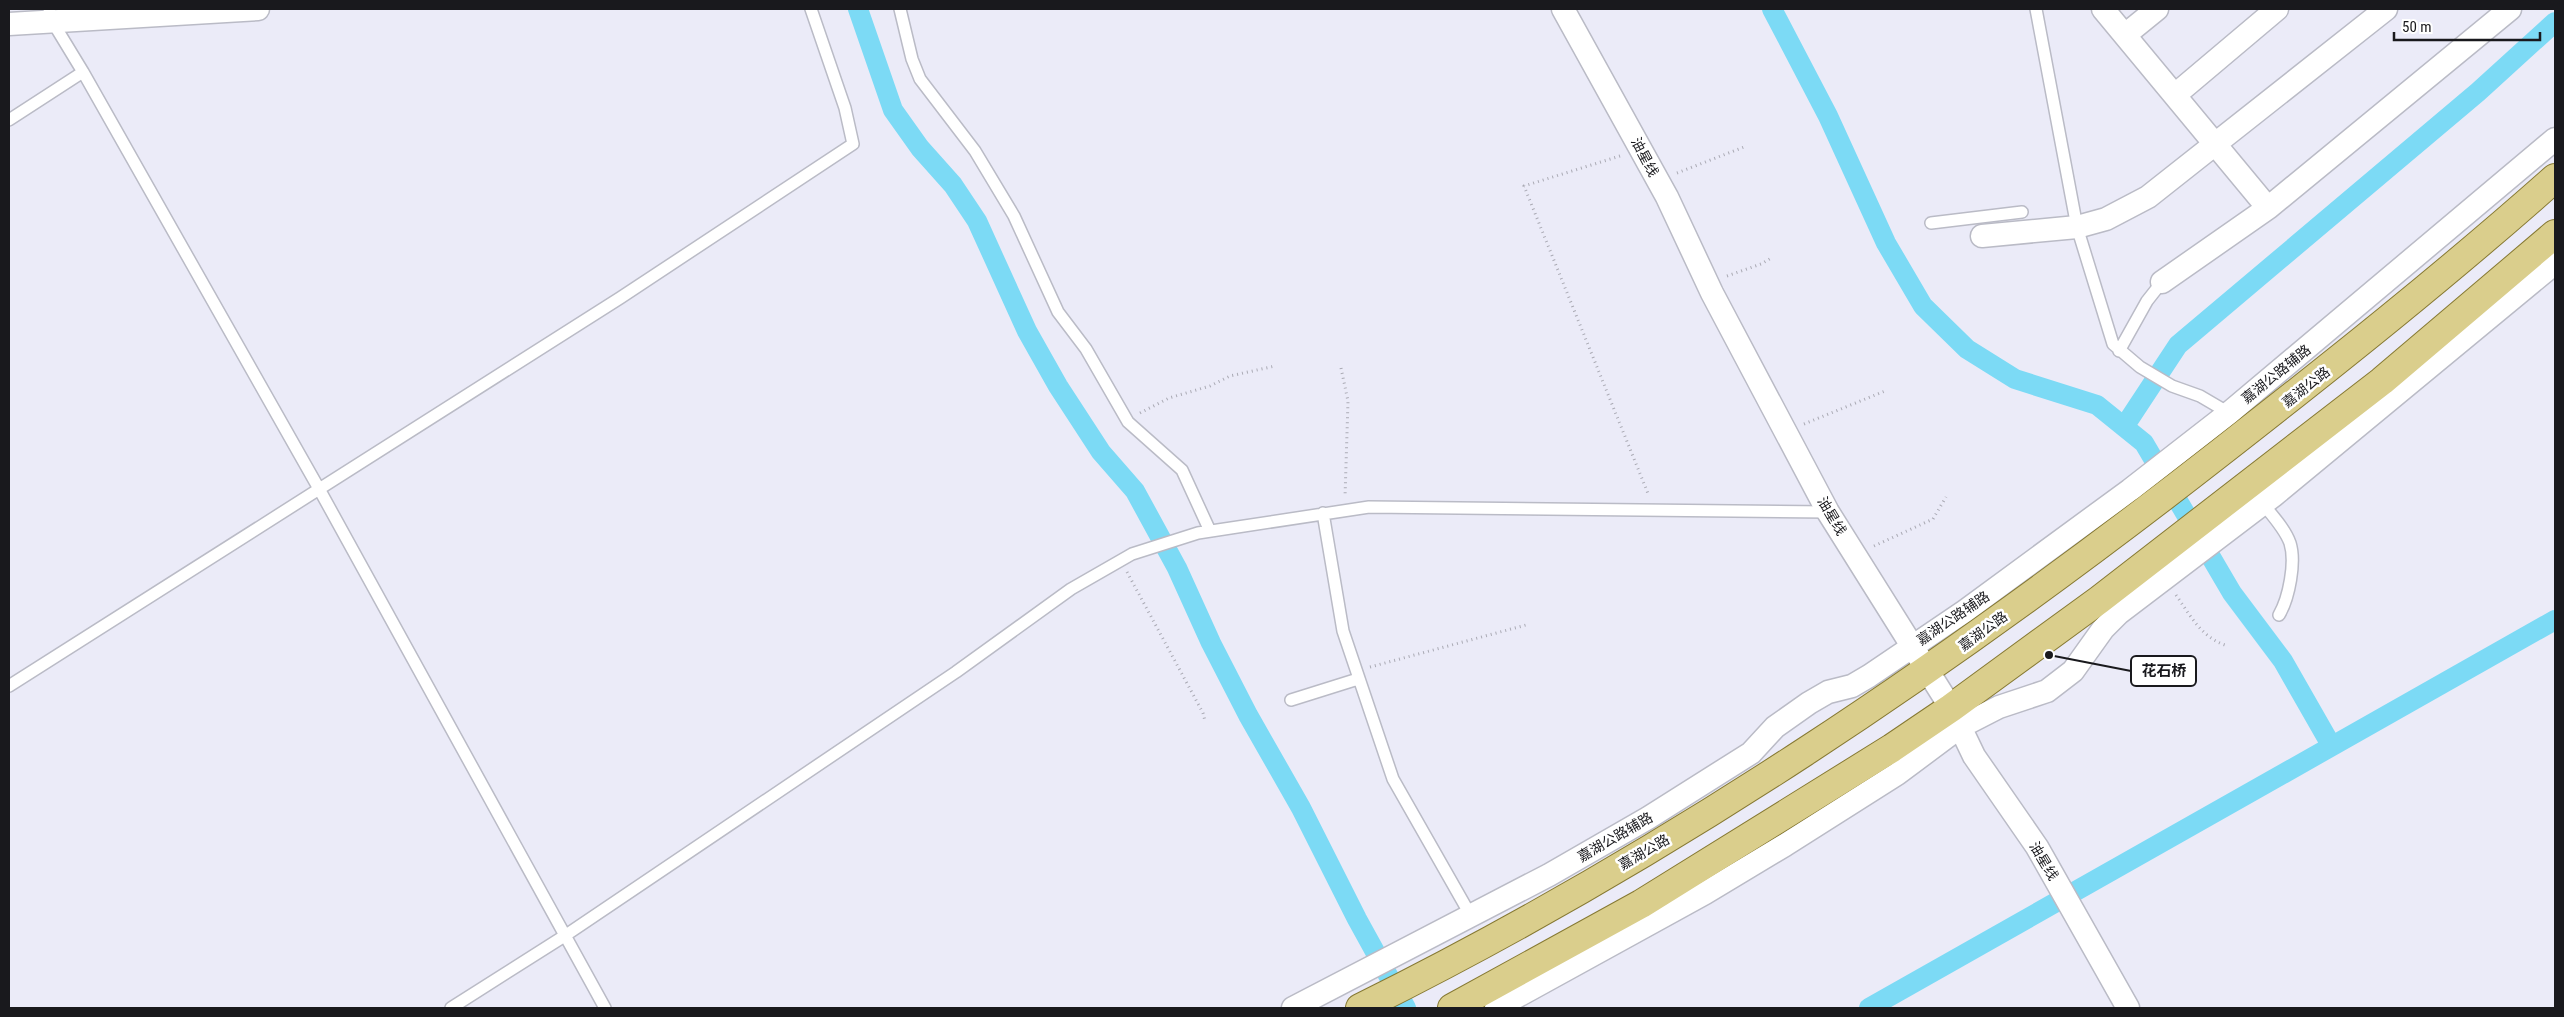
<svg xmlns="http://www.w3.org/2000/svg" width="2564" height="1017" font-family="'Roboto Condensed','Noto Sans SC',sans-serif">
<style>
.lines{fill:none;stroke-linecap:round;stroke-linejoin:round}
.canal{stroke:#7cdaf5;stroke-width:20}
.service-casing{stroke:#babbc6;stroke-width:14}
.minor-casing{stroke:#babbc6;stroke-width:25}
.primary-casing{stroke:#867933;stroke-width:30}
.path{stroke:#aaaab4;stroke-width:3;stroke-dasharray:1 4;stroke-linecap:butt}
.service{stroke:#fff;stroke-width:11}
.minor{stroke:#fff;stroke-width:22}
.primary{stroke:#dace8c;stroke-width:28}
.labels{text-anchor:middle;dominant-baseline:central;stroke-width:5;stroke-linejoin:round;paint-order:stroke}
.street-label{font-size:14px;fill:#19191d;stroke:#fff}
.leader{fill:none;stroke:#19191d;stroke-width:2}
.callout-dot{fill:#19191d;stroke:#fff;stroke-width:2}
.callout{fill:#fff;stroke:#19191d;stroke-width:2}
.callout-label{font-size:15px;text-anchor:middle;font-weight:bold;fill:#19191d}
</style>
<rect width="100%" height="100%" fill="#ebebf8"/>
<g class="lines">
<path class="canal" d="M858,9L893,110L920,148L953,185L977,221L1027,331L1058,386L1101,452L1135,491L1177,568L1211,643L1248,715L1301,808L1357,919L1406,1008
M1772,9L1828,116L1886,243L1923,306L1967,349L2015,379L2097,405L2144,443L2232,593L2283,661L2331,745
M2124,427L2178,345L2478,92L2555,22
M1869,1008L2555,620"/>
<g class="service-casing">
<path id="service" d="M49,9L52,21L83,72L318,487L605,1008
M900,9L912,59L920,79L975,151L1014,216L1058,312L1086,349L1128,422L1182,470L1210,531
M2036,9L2077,227L2113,344L2140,367L2172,386L2200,396L2229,413
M9,120L83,72
M1931,223L2022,212
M2119,351L2147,301L2162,282
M2263,504C2272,515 2285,529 2290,543C2296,562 2289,598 2279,615
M1323,513L1343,631L1393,779L1471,916
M9,686L620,298L853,144L845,108L811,9
M1291,700L1358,679
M451,1008L566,935L956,672L1071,589L1132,554L1198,533L1369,507L1828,512"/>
</g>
<g class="minor-casing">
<path id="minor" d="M1563,9L1667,197L1712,293L1828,512L1951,708L1974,756L2037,847L2128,1008
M2103,9L2268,208
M9,24L258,9
M2125,35L2157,9
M2175,95L2277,9
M1982,236L2077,227L2106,219L2148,197L2386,9
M2162,282L2268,208L2510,9
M1293,1008L1549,875L1648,818L1751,753L1775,727L1809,703L1828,692L1852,686L1869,676L1965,611L2130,490L2229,413L2555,139
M1496,1008L1705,893L1785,845L1897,774L1960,727L1999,707L2047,691L2073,671L2103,629L2119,613L2273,496L2555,263"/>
</g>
<g class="primary-casing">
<path id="primary" d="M1360,1008C1667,856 1951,663 2221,452C2335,363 2447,274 2555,178
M1452,1008L1641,904L1892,748L1951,708L2099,600L2382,381L2555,234"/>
</g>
<path class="path" d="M1620,156L1524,186L1649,496
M1677,173L1744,147
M1727,276L1761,264L1773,257
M1341,368L1348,401L1345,497
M1140,413L1169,398L1210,386L1230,376L1275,366
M1804,424L1885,391
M1874,546L1933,519L1946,497
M1127,572L1203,713L1205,721
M2176,595C2190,615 2201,637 2225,645
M1370,667L1526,625"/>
<use href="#service" class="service"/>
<use href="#minor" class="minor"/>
<use href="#primary" class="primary"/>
</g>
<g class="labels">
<g class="street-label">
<text transform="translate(1645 157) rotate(62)">油星线</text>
<text transform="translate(2276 374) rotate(-39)">嘉湖公路辅路</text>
<text transform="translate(2306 387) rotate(-38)">嘉湖公路</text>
<text transform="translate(1832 516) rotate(59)">油星线</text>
<text transform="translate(1953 618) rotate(-34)">嘉湖公路辅路</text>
<text transform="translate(1983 631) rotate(-36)">嘉湖公路</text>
<text transform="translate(1615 837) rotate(-30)">嘉湖公路辅路</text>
<text transform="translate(1644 852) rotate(-30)">嘉湖公路</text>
<text transform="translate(2044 861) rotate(59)">油星线</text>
</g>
</g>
<path class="leader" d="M2049 655L2131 671"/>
<circle class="callout-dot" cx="2049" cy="655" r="5"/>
<rect class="callout" x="2131" y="656" width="65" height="30" rx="5"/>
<g class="callout-label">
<text x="2164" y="676">花石桥</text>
</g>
<rect width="2564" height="1017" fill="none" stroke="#19191d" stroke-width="20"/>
<path d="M2394 32v8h146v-8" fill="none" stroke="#19191d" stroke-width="2.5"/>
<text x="2402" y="32" font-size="15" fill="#19191d" stroke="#ffffff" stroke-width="4" paint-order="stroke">50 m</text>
</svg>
